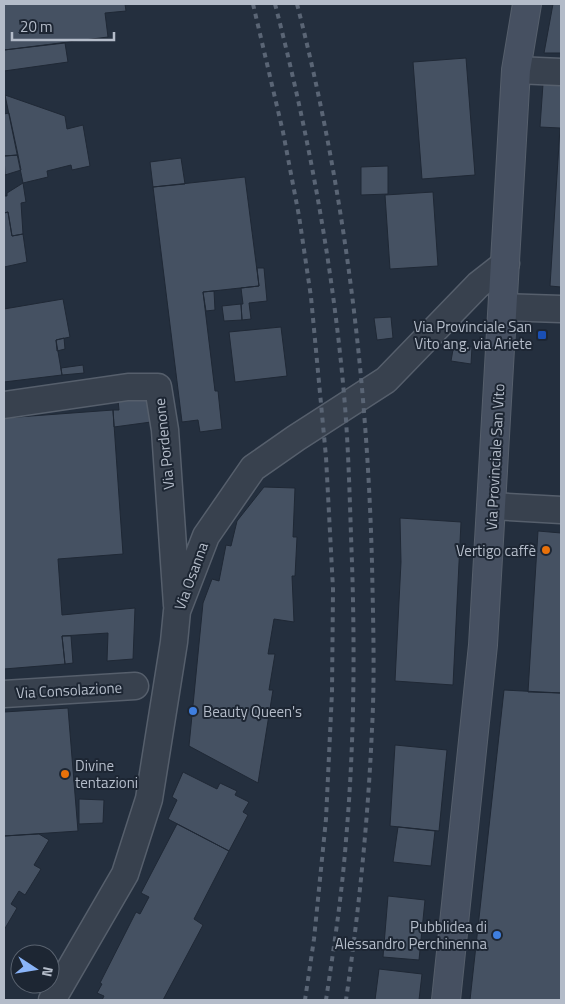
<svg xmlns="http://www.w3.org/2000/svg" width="565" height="1004" font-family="'Titillium Web',sans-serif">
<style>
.building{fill:#455162;stroke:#1f2835}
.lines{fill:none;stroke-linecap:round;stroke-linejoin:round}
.minor-casing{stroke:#565f6c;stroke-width:29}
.secondary-casing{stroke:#565f6c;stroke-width:30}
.minor{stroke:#38414e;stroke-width:26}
.secondary{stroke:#465061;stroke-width:28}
.rail{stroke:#5a6575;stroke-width:4;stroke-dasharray:5 5;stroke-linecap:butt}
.transit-dot{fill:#1a4fb4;stroke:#1d2633;stroke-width:2}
.food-dot{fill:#e8710a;stroke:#1d2633;stroke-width:2}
.shop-dot{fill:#3f7fe0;stroke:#1d2633;stroke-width:2}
.labels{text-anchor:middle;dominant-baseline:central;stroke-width:4;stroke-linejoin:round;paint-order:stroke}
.poi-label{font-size:15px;fill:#b4bcc9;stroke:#1d2633;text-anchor:end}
.street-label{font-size:15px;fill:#b4bcc9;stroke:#1d2633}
</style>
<rect width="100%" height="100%" fill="#242f3e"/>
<path class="building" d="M4,4H125L126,11L105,13L108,37L4,50Z
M553,4H561V53H544Z
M65,43L68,62L4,71V50Z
M466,58L475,175L422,179L413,62Z
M543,84L561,85V287L550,286L560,128L540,127Z
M5,95L65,116L67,129L83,125L90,166L72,170L71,165L47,171L48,177L23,183Z
M9,113L18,155L4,156V114Z
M18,155L21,170L5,175L4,156Z
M181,158L185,184L153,187L150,162Z
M388,166V194L361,195V167Z
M245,177L259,286L203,292L215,391H218L222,429L200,432L198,420L182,422L153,187Z
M23,183L26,202L21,203L23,234L12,236L8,212L4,213V196H7V193Z
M433,192L438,266L390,269L385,195Z
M8,212L12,236L23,234L27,262L4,267V213Z
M257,268H264L267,301L249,303L251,319L242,320L241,304H243L241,288L259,286Z
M214,291L215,310L206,311L203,292Z
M63,299L70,337L56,340L62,375L4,382V309Z
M241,304L242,320L224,321L222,306Z
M391,317L393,338L377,340L374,318Z
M281,327L287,376L235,382L229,332Z
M64,338L65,349L57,351L56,340Z
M454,344L472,347L471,364L451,361Z
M83,365L84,373L62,375L61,368Z
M148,398L151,422L114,427L113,410H119L118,400Z
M113,410L123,554L58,559L62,615L135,608L133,659L107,661L108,633L62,636L65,664L4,669V418Z
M264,487L295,488L293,537H297L295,576H292L294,622L274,619L268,654H275L269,690H273L258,783L189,746L203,603L212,579L219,581L226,545L231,546L237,521Z
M400,518L461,522L453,685L395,681L401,562Z
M538,531L561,533V693L528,692Z
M62,636H71L73,663L65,664Z
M504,690L561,693V1000H470Z
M68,708L78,831L4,836V712Z
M395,745L447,750L439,831L390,826Z
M183,772L217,789L220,783L237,791L235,795L249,802L243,812L248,815L229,851L168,819L177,800L172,797Z
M79,799L104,800L103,823L79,824Z
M177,824L229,851L194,919L203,925L163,1000H102L104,996L97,993L102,984L100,983L136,912L140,914L149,897L141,893Z
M398,827L435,831L431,866L393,862Z
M39,834L49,840L34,865L41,869L25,895L19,891L11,904L17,908L4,930V836Z
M388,896L425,900L419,960L383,957Z
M379,969L422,974L419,1000H375Z"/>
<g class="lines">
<g class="minor-casing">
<path id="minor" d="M516,70L561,72
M504,307L561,309
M4,405L128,387H158L165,430L177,605
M492,506L561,510
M4,694L135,686
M52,1000L125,874L149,799L174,642L177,611L206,536L253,468L296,438L386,380L478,285L506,263"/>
</g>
<g class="secondary-casing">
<path id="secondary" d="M446,1000L483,645L516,70L527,4"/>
</g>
<use href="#minor" class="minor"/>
<use href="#secondary" class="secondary"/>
<path class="rail" d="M253,4L283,132L299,216L311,297L326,457L333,589L332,692L326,819L314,939L305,1000
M275,4C309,135 334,271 345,406C349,458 350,511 352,563C355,655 354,748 346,840C342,894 334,947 326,1000
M297,4C344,186 367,375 372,563C373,618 375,674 372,729C368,820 359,910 346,1000"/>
</g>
<rect class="transit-dot" x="537" y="330" width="10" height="10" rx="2.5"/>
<g class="food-dot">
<circle cx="546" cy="550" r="5"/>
<circle cx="65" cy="774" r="5"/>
</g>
<g class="shop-dot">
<circle cx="193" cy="711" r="5"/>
<circle cx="497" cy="935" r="5"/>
</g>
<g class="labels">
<g class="poi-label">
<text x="532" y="326">Via Provinciale San<tspan x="532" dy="17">Vito ang. via Ariete</tspan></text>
<text x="536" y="550">Vertigo caffè</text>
<text x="203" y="711" text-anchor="start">Beauty Queen's</text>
<text x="75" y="765" text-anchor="start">Divine<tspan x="75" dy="17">tentazioni</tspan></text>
<text x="487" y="926">Pubblidea di<tspan x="487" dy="17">Alessandro Perchinenna</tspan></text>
</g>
<g class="street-label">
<text transform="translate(164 444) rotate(-96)">Via Pordenone</text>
<text transform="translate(495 457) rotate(-87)">Via Provinciale San Vito</text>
<text transform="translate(191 576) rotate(-70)">Via Osanna</text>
<text transform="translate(69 690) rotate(-3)">Via Consolazione</text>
</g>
</g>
<rect width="565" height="1004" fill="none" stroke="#b4bcc9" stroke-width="10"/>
<g transform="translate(35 969) rotate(102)"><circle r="24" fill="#1d2633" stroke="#59626f"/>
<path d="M0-4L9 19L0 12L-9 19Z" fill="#8ab4f8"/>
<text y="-8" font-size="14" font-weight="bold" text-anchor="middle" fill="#b4bcc9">N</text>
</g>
<path d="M12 32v8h102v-8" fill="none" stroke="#b4bcc9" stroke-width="2.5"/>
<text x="20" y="32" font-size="15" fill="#b4bcc9" stroke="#1d2633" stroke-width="4" paint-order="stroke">20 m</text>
</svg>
